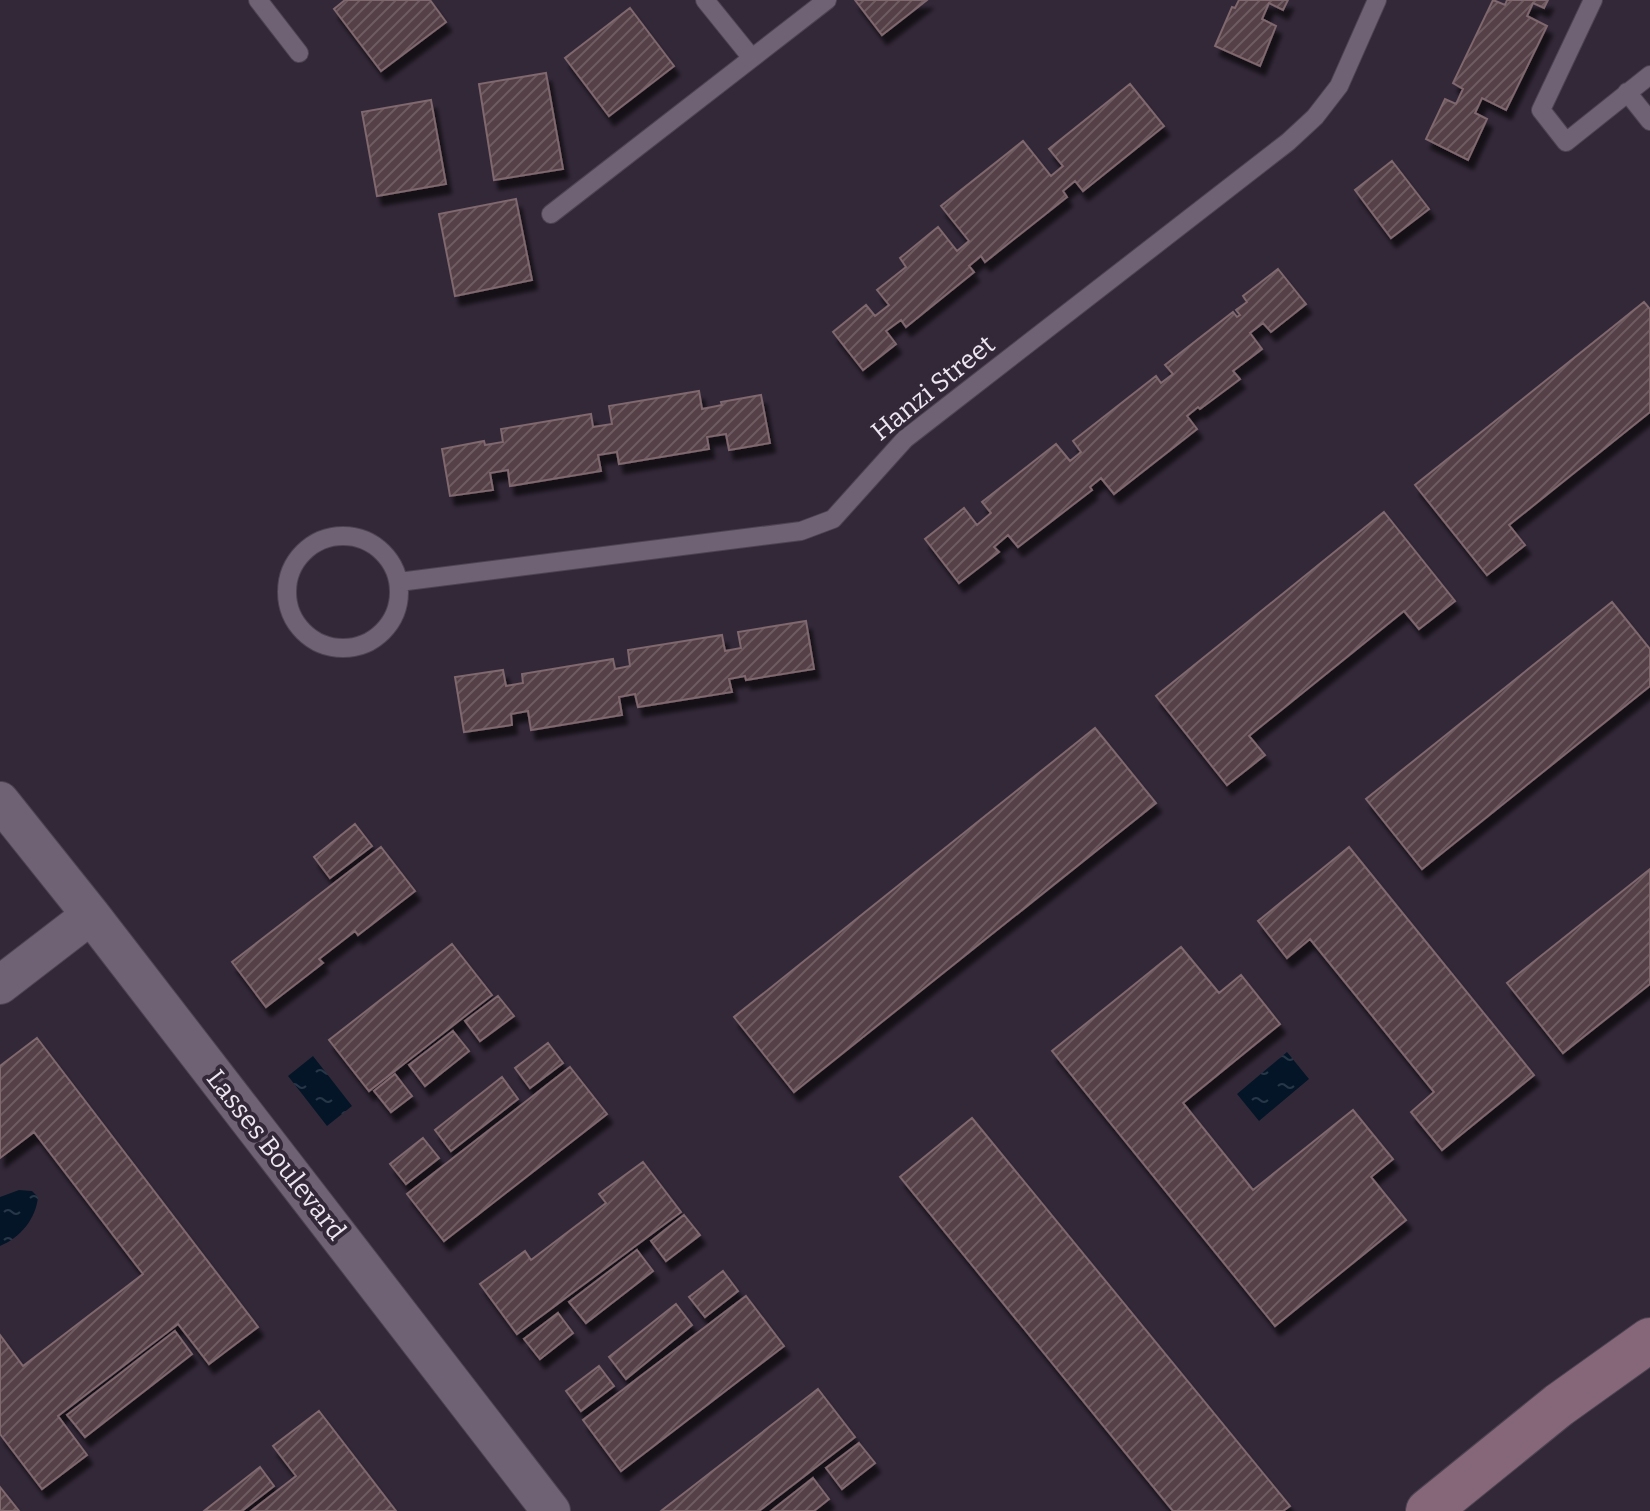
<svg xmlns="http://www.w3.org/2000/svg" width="1650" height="1511" font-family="Bitter,serif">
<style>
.water{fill:url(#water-ripples)}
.building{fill:url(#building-hatch);stroke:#7f676e;stroke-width:2;filter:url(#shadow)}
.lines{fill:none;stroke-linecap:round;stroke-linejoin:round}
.service-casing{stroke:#4d4351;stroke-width:20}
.minor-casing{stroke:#4d4351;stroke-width:40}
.secondary-casing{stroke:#4d4351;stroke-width:46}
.service{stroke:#6e6274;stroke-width:18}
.minor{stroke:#6e6274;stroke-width:38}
.secondary{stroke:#866679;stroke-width:44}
.labels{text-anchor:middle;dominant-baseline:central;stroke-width:8;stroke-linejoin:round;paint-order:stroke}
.street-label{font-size:26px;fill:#ede6f1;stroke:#332838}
</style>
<defs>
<pattern id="water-ripples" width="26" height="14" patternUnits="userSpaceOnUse" patternTransform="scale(2)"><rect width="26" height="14" fill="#031527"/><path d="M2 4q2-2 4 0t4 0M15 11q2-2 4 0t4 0" fill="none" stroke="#283747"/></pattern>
<pattern id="building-hatch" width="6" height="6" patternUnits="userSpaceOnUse" patternTransform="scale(2)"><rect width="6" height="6" fill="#553f46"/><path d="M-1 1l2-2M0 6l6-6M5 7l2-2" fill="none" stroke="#6e5b61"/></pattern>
<filter id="shadow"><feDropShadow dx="5" dy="9" stdDeviation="2" flood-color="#0009"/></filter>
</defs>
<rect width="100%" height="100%" fill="#332838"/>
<path class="water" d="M1287,1052L1309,1079L1259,1121L1237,1094Z
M313,1056L352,1106L327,1126L288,1076Z
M19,1190L32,1191L38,1197C36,1219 20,1238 0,1246V1197Z"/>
<path class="building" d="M345,0H430L446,22L381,71L334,9Z
M855,0H927L882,35Z
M1239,0H1288L1283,10L1269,3L1262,19L1276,26L1260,66L1215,46L1232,7L1235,8Z
M1493,0L1505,5L1507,0H1548L1544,8L1533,3L1527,16L1547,26L1506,110L1482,98L1475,113L1487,119L1468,160L1426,139L1445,99L1456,104L1463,89L1453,83Z
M630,8L674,66L609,116L565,58Z
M546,73L563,169L494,180L479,84Z
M1130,84L1164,126L1083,191L1075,181L1063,191L1067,197L985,262L981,256L969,266L974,272L906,327L901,320L886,331L896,344L863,370L833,332L866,305L875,316L889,305L877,290L906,267L900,258L938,227L957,251L969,241L941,206L1023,141L1051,176L1063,166L1049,149Z
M431,100L446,184L377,196L362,112Z
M1392,161L1429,209L1391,238L1355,190Z
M516,199L532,280L455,296L439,214Z
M1278,269L1306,304L1271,332L1263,323L1250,333L1262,349L1233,371L1240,379L1200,409L1198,407L1187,416L1197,429L1114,494L1101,478L1090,487L1092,490L1018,547L1008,535L994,547L999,552L959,583L925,539L964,508L977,525L991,513L982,502L1056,444L1070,461L1081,452L1073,441L1156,376L1161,383L1173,374L1165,365L1233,312L1237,317L1240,315L1236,310L1247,302L1243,296Z
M1644,302L1650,309V412L1509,525L1525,545L1487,575L1415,485Z
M699,391L702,409L722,405L721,402L761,395L770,443L729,450L726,434L707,437L709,449L619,464L617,452L598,455L601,471L510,486L508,470L490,473L493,490L450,496L442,449L484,441L485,445L503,442L501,429L591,414L593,427L612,424L609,406Z
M1384,512L1455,601L1419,629L1404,611L1249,736L1265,755L1227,785L1156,696Z
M1612,602L1650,649V686L1422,869L1366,799Z
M806,621L814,669L746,680L745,676L729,679L732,692L638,707L635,694L619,697L622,715L531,730L528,711L511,714L512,725L464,732L455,677L503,670L506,686L523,683L522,674L613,659L615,669L630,666L628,650L722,635L725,651L741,648L738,632Z
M1095,728L1156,803L794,1092L734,1017Z
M355,824L372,846L330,878L314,857Z
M381,847L415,891L358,935L355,931L319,959L323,963L266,1007L232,962Z
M1349,847L1534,1075L1442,1150L1411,1112L1434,1092L1310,939L1287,958L1258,921Z
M1650,869V984L1563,1053L1507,983Z
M452,944L492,995L369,1091L329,1040Z
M1181,947L1219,993L1241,975L1280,1024L1183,1103L1253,1190L1353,1110L1393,1159L1371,1177L1406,1220L1275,1326L1052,1051Z
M498,996L514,1016L480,1041L465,1021Z
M453,1031L469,1051L425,1086L409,1065Z
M37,1038L258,1327L209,1364L178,1324L58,1416L87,1455L42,1489L0,1434V1335L23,1366L143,1274L34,1132L0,1158V1066Z
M548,1043L563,1063L530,1088L515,1068Z
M570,1067L607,1114L444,1241L407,1194Z
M395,1074L412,1096L391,1112L374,1091Z
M502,1077L518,1099L451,1151L435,1130Z
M972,1118L1290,1506L1283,1511H1173L900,1177Z
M423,1138L439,1158L406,1184L390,1164Z
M643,1162L681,1212L517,1334L480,1284L525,1251L531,1260L606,1203L599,1194Z
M684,1215L700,1235L666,1261L651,1241Z
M637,1250L653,1271L586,1323L569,1302Z
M723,1271L738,1291L705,1317L689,1297Z
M746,1296L784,1346L621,1471L583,1420Z
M676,1304L692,1325L626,1379L609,1357Z
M558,1313L573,1333L540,1359L524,1339Z
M175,1331L192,1354L85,1437L67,1415Z
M599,1366L614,1386L581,1411L566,1391Z
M818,1389L855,1437L759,1511H661Z
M319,1411L396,1511H251L296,1476L273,1446Z
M859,1443L875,1463L842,1489L826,1468Z
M260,1467L274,1486L242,1511H204Z
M813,1478L829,1499L814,1511H771Z
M0,1487L19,1511H0Z"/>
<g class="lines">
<g class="service-casing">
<path id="service" d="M258,0L299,53
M705,0L751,57
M1593,0L1541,110L1566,142L1650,75
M1627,92L1650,121
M551,214L827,0
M287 592a56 56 0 1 1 112 0a56 56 0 1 1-112 0Z
M399,582L801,531L833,519L905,439L1288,142L1315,117L1339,86L1377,0"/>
</g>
<g class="minor-casing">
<path id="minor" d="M0,801L91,915L551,1511
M0,985L91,915"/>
</g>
<g class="secondary-casing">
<path id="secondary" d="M1428,1511L1559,1405L1650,1340"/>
</g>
<use href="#service" class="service"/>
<use href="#minor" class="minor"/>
<use href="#secondary" class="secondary"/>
</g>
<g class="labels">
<g class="street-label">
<text transform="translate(933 388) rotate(-39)">Hanzi Street</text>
<text transform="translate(276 1155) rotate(52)">Lasses Boulevard</text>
</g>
</g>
</svg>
